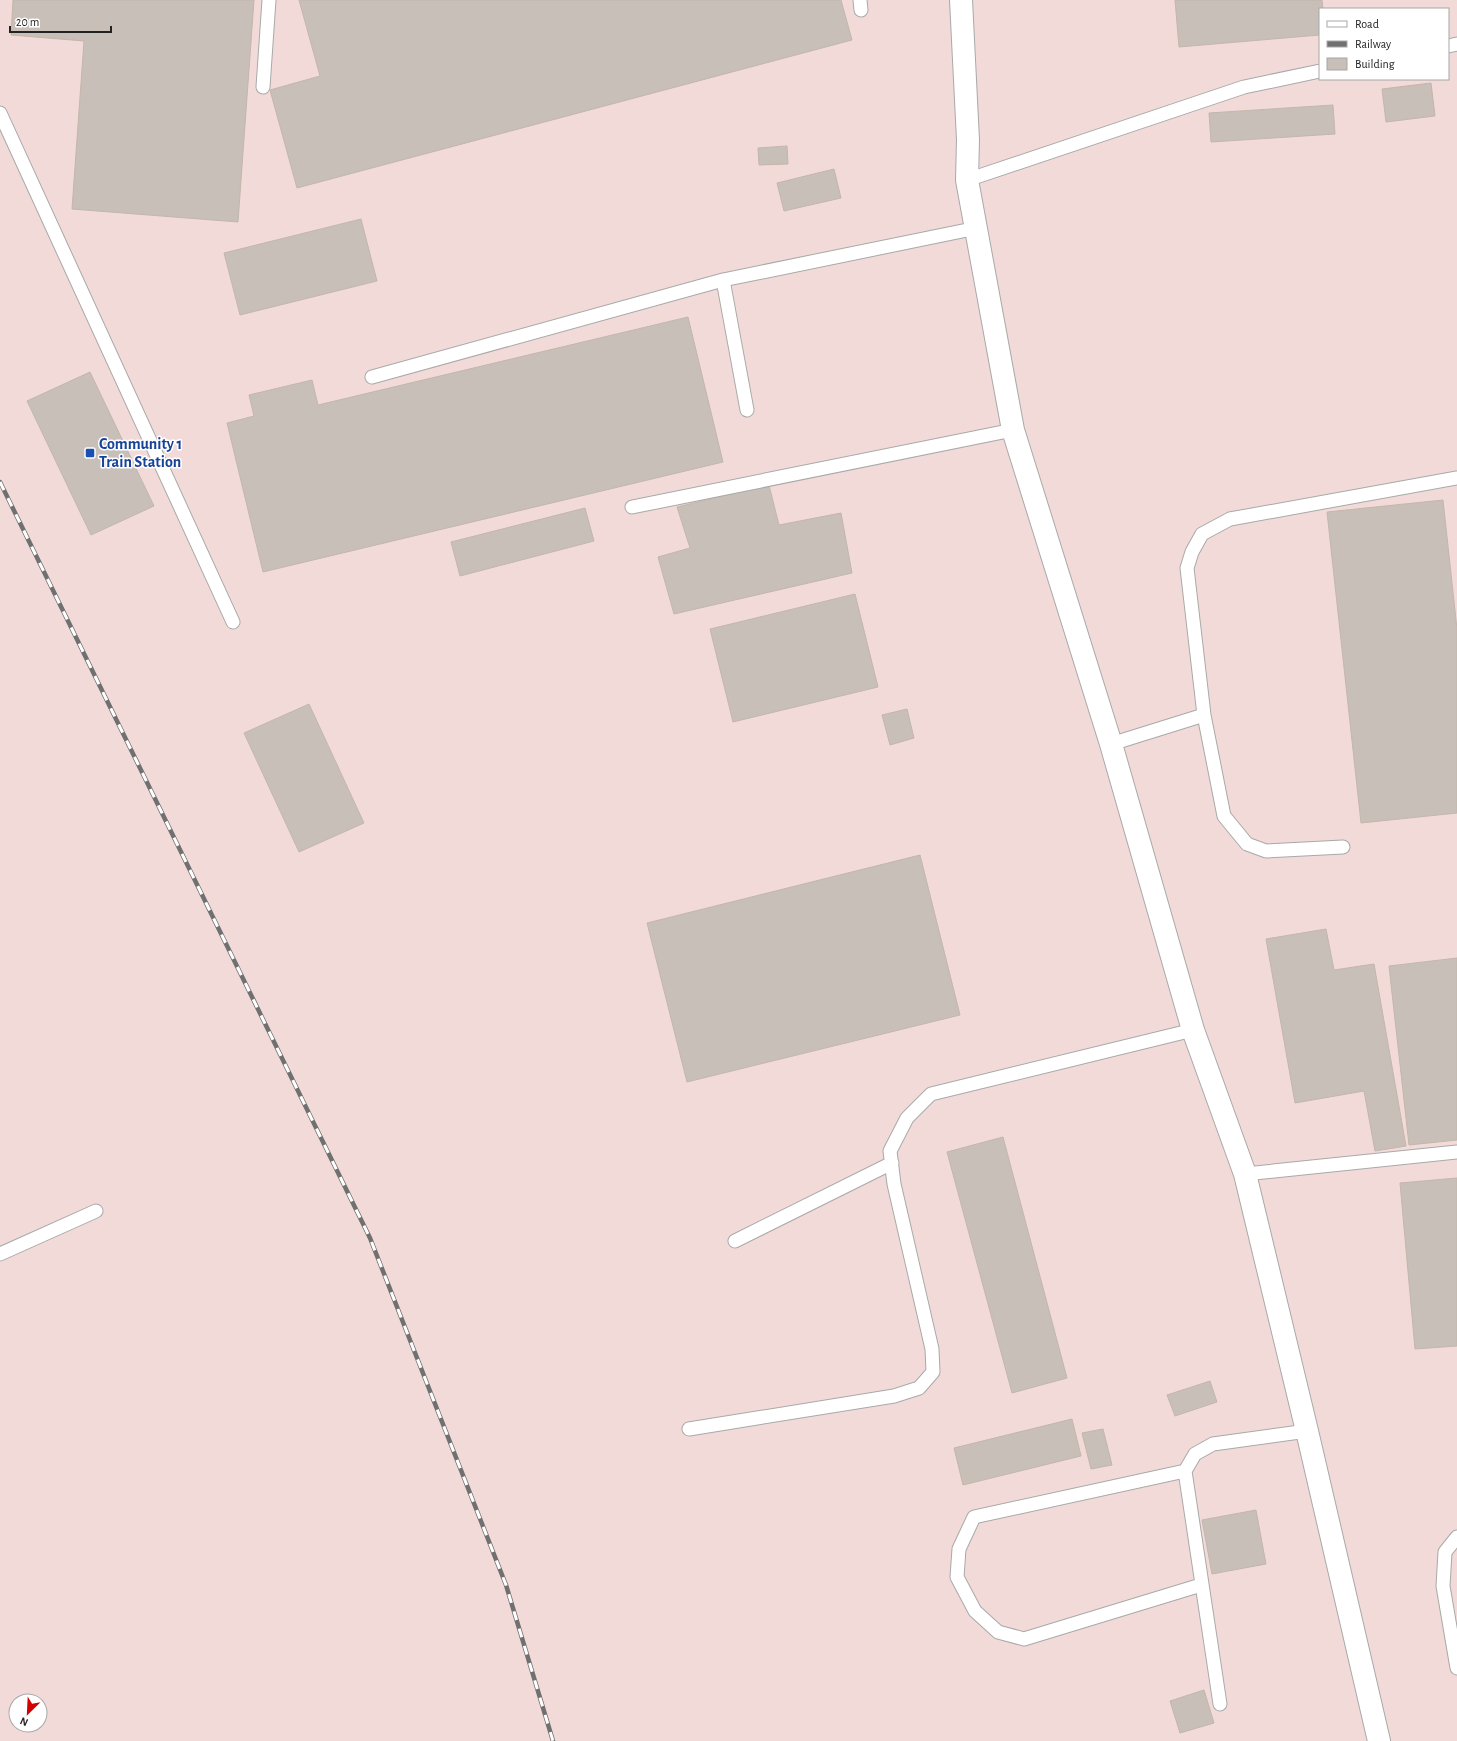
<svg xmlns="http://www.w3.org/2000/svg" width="1457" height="1741" font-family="'Alegreya Sans',sans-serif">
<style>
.commercial{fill:#f2dad9;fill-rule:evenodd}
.building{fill:#c7bfb8;stroke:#c4b6ab}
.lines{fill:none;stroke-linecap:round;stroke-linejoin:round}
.lane-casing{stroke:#a9a9a9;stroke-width:15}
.street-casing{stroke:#a9a9a9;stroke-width:24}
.lane{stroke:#fff;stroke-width:13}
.street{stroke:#fff;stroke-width:22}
.rail-casing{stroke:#707070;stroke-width:4.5}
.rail{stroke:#fff;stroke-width:3;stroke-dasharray:9;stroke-linecap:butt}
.transit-dot{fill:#1a4fb4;stroke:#fff;stroke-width:1.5}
.labels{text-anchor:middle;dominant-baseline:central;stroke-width:3;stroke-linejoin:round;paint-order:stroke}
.transit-label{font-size:16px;font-weight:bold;fill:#164399;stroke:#fff;text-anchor:start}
</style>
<rect width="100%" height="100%" fill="#f2efe9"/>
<path class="commercial" d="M0,0H1457V1741H0ZM1320,9H1448V79H1320ZM16,1701H40V1725H16Z"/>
<path class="building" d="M13,0H254L238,222L72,209L84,41L11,35Z
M299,0H841L852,40L297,188L270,90L320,76Z
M1175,0H1322L1323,9H1320V35L1179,47Z
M1431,83L1435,116L1386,122L1382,89Z
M1333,105L1335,134L1211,142L1209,113Z
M787,146L788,164L759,165L758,148Z
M834,169L841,198L784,211L777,183Z
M361,219L377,281L240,315L224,253Z
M688,317L723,462L263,572L227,423L254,416L249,395L312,380L318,405Z
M90,372L154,506L91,535L27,401Z
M769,485L779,525L841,513L852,573L674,614L658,557L690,548L677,507Z
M1443,500L1457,629V813L1361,823L1327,512Z
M585,508L594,541L460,576L451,542Z
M855,594L878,687L733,722L710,629Z
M309,704L364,823L299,852L244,733Z
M907,709L914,738L890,745L882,715Z
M920,855L960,1015L687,1082L647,923Z
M1326,929L1334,970L1374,964L1406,1146L1375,1151L1364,1091L1295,1103L1266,939Z
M1457,958V1140L1409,1145L1389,966Z
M1003,1137L1067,1378L1012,1393L947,1152Z
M1457,1178V1346L1415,1349L1400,1183Z
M1210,1381L1217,1402L1175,1416L1167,1395Z
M1072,1419L1081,1456L963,1485L954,1448Z
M1103,1429L1112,1465L1091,1469L1082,1433Z
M1256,1510L1266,1564L1212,1574L1202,1520Z
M1204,1690L1214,1723L1180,1733L1170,1701Z"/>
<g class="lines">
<g class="lane-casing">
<path id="lane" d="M860,0L861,10
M1448,46L1457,44
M263,87L269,0
M0,113L233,622
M967,180L1244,87L1320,71
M723,280L747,410
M372,377L723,280L977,228
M632,507L1013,430
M1204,715L1224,816L1247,844L1266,851L1343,847
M1111,744L1204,715L1187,568L1192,552L1202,534L1230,519L1457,478
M1245,1174L1457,1152
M735,1241L892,1163
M0,1254L96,1211
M689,1429L894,1396L919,1388L933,1372L932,1349L894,1184L890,1151L907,1118L931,1094L1193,1030
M1185,1471L974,1517L959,1549L957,1577L975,1611L998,1632L1024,1639L1201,1585
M1457,1537L1445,1552L1443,1586L1457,1668
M1220,1704L1185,1471L1195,1454L1213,1444L1307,1431"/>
</g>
<g class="street-casing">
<path id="street" d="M961,0L968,140L967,180L1013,430L1111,744L1193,1030L1245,1174L1307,1431L1379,1741"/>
</g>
<use href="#lane" class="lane"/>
<use href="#street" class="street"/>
<g class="rail-casing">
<path id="rail" d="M0,482L370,1238L506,1585L553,1741"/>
</g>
<use href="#rail" class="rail"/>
</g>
<rect class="transit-dot" x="85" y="448" width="10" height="10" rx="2"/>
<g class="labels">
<g class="transit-label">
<text x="99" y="444">Community 1<tspan x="99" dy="18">Train Station</tspan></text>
</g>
</g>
<rect x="1319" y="8" width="130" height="72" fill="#ffffff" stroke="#a7a7a7"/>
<rect x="1327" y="21" width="20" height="6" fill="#ffffff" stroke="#a7a7a7"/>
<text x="1355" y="28" font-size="12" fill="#222222">Road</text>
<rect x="1327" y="41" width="20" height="6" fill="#707070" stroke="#a7a7a7"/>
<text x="1355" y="48" font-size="12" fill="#222222">Railway</text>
<rect x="1327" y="58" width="20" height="12" fill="#c7bfb8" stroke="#a7a7a7"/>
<text x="1355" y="68" font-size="12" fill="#222222">Building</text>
<g transform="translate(28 1713) rotate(204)"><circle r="19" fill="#ffffff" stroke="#a7a7a7"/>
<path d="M0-3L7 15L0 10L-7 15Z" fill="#d40000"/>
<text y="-6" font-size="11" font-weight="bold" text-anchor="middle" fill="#222222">N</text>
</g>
<path d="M10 26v6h101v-6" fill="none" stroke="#222222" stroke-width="2"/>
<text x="16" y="26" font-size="12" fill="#222222" stroke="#ffffff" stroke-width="3" paint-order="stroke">20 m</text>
</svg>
